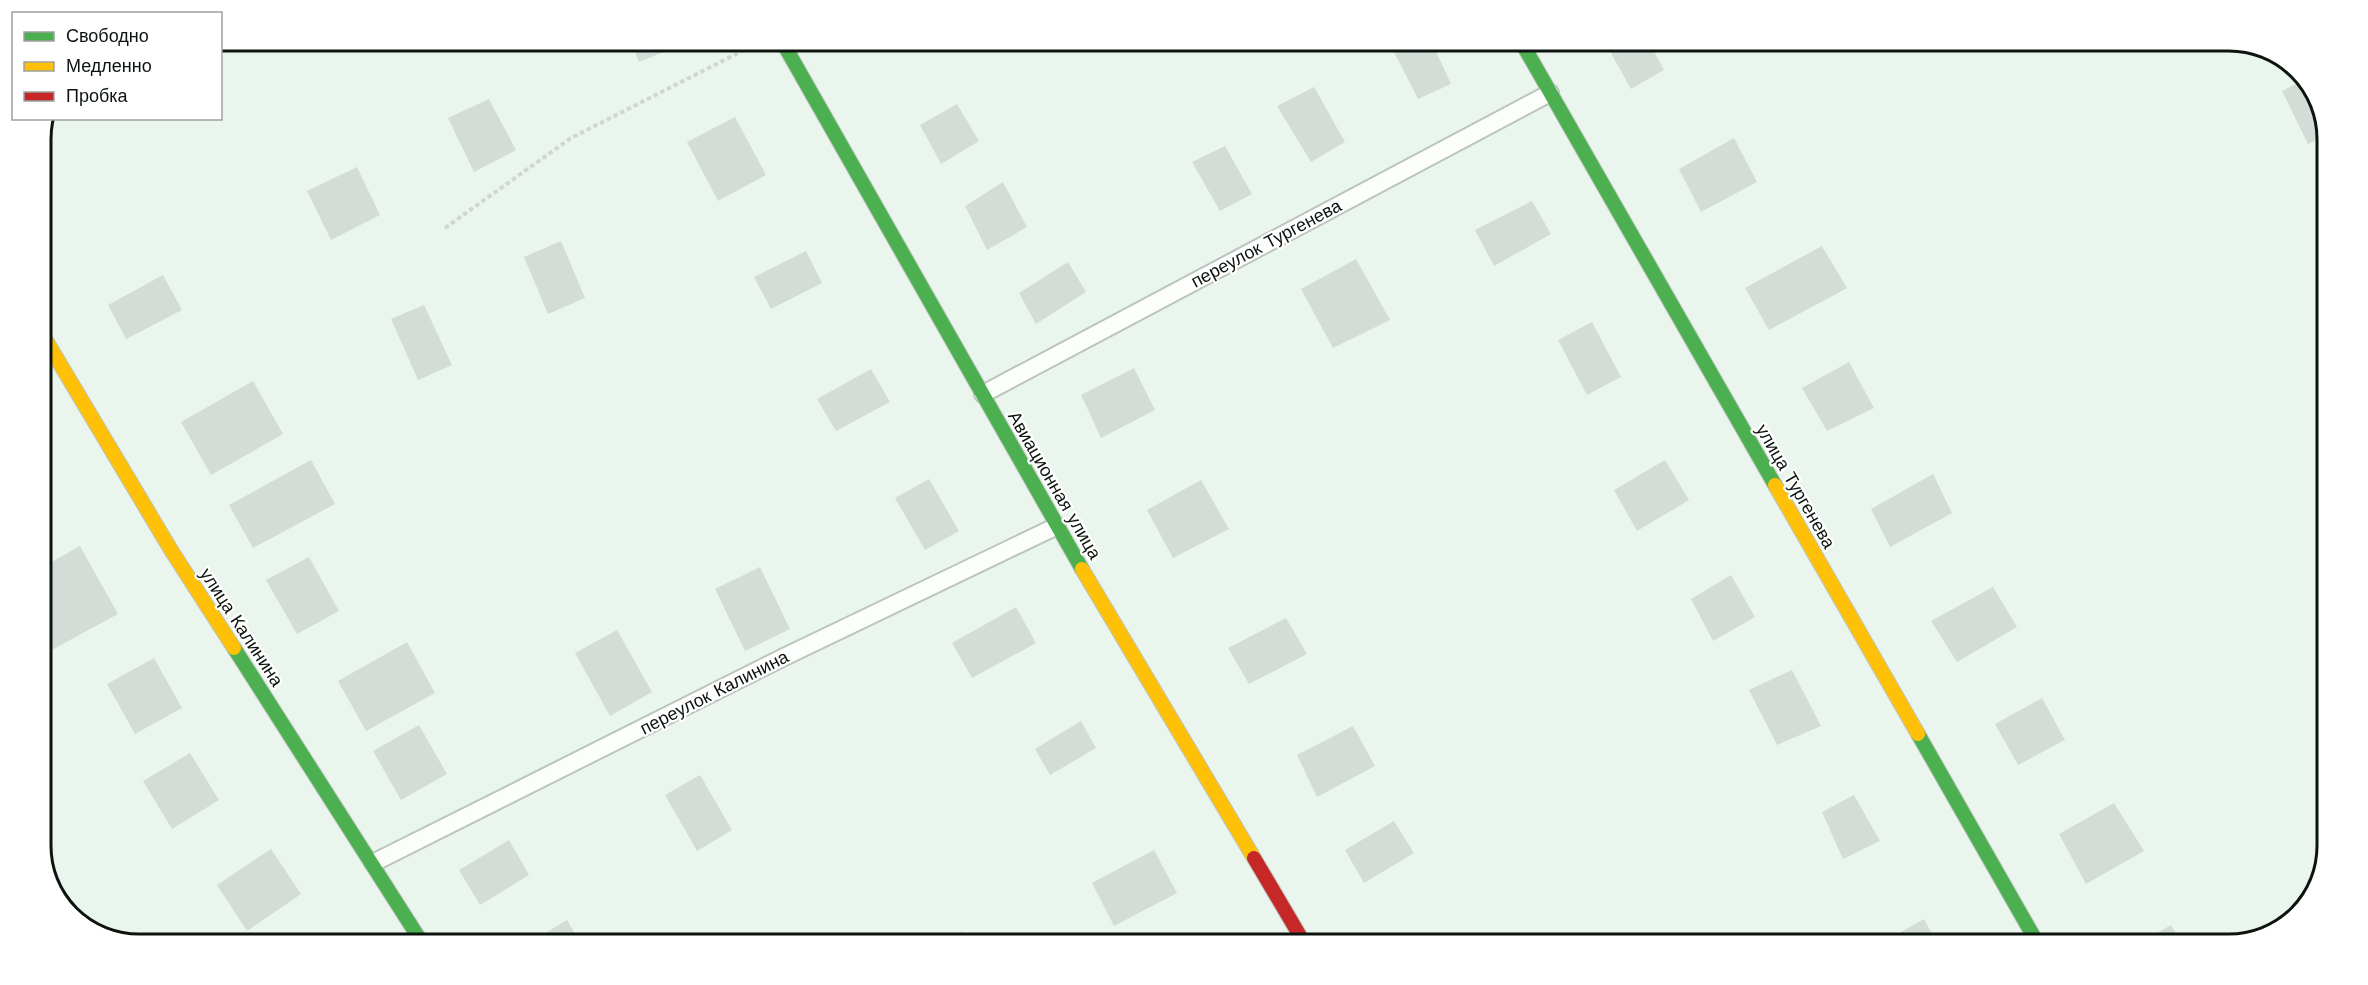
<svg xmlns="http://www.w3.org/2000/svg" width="2368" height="985" font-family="'Work Sans',sans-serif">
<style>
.building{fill:#d3dcd6}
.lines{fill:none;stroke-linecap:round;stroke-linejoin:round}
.lane-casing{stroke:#bcc4be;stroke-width:20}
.fast-casing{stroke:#bcc4be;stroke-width:16}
.slow-casing{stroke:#bcc4be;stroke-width:16}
.jam-casing{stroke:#bcc4be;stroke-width:16}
.path{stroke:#d1d5d3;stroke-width:4;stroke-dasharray:4.5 3;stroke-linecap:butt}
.lane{stroke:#fcfefc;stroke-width:16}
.fast{stroke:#4caf50;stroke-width:14}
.slow{stroke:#ffc107;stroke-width:14}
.jam{stroke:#c62828;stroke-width:14}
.labels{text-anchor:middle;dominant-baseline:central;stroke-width:4.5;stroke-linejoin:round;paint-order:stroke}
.street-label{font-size:18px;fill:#0d140f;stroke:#fff}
.rim{fill:none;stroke:#0d140f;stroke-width:3}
</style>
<rect width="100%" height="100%" fill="#eaf6ed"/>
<path class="building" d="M631,42H680L681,45L639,62Z
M865,43H884L869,51Z
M1393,45H1433L1451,84L1418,99L1391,46Z
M1607,46H1651L1664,70L1631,89Z
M2306,79L2327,133V135L2308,144L2282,91Z
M1314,87L1345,142L1311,162L1277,106Z
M489,99L516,150L474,172L448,118Z
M957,104L979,141L941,164L920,125Z
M735,117L766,175L718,201L687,142Z
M1734,138L1757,182L1701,212L1679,169Z
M1225,146L1252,194L1220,211L1192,162Z
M357,167L380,215L331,240L307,191Z
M1003,182L1027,227L987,250L965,206Z
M1532,201L1551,234L1494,266L1475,230Z
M561,241L585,298L548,314L524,257Z
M1822,246L1847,288L1769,330L1745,288Z
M806,251L822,283L771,309L754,277Z
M1356,259L1390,320L1333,348L1301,289Z
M1068,262L1086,292L1036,324L1019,293Z
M163,275L182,310L126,339L108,305Z
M424,305L452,365L418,380L391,319Z
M1592,322L1621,377L1587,395L1558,340Z
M1849,362L1874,408L1827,431L1802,388Z
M1134,368L1155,410L1101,438L1081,395Z
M871,369L890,402L836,431L817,399Z
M253,381L283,434L211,475L181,422Z
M311,460L335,504L253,548L229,505Z
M1665,460L1689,500L1637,531L1614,490Z
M1933,474L1952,513L1890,547L1871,509Z
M929,479L959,531L925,550L895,498Z
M1201,480L1229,529L1173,558L1147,510Z
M80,546L118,614L46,653L41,644V568Z
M309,557L339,611L297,634L266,580Z
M760,567L790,629L745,651L715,589Z
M1731,575L1755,617L1713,641L1691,599Z
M1993,587L2017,627L1957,662L1931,621Z
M1016,607L1036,643L972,678L952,643Z
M1286,618L1307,654L1249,684L1228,648Z
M617,630L652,692L610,716L575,653Z
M407,642L435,693L366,731L338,681Z
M154,658L182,708L135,734L107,684Z
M1792,670L1821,726L1777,745L1749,690Z
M2042,698L2065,740L2018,765L1995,724Z
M1081,721L1096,748L1050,775L1035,749Z
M419,725L447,774L401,800L373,751Z
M1353,726L1375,766L1317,797L1297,755Z
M190,753L219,800L172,829L143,781Z
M700,775L732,830L697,851L665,795Z
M1854,795L1880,841L1843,859L1822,812Z
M2114,803L2144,851L2086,884L2059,834Z
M1394,821L1414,853L1364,883L1345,850Z
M509,840L529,875L480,905L459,870Z
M271,849L301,894L247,931L217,885Z
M1154,850L1177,893L1114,926L1092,883Z
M1924,919L1937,943H1893L1890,938Z
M567,920L578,939H535Z
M2171,925L2182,944H2138Z
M962,931L967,940H948Z"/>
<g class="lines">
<g class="lane-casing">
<path id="lane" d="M983,394L1550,93
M373,863L782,658L1057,526"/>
</g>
<g class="fast-casing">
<path id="fast" d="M783,43L1082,569
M1523,45L1775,485
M234,648L419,938
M1918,734L2038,944"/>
</g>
<g class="slow-casing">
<path id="slow" d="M41,332L171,550L234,648
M1775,485L1918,734
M1082,569L1254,858"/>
</g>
<g class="jam-casing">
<path id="jam" d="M1254,858L1303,941"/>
</g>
<path class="path" d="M445,228L571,138L750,47"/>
<use href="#lane" class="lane"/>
<use href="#fast" class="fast"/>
<use href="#slow" class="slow"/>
<use href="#jam" class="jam"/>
</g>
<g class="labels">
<g class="street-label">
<text transform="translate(1266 243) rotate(-28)">переулок Тургенева</text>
<text transform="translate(1055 485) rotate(60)">Авиационная улица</text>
<text transform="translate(1796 486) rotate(60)">улица Тургенева</text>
<text transform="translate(242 627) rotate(57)">улица Калинина</text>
<text transform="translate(714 692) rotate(-27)">переулок Калинина</text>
</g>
</g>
<path d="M0 0H2368V985H0ZM139 51H2229A88 88 0 0 1 2317 139V846A88 88 0 0 1 2229 934H139A88 88 0 0 1 51 846V139A88 88 0 0 1 139 51Z" fill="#fff" fill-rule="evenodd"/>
<path class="rim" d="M139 51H2229A88 88 0 0 1 2317 139V846A88 88 0 0 1 2229 934H139A88 88 0 0 1 51 846V139A88 88 0 0 1 139 51Z"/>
<rect x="12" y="12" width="210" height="108" fill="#ffffff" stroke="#9ea19f" stroke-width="1.5"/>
<rect x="24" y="32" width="30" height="9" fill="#4caf50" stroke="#9ea19f" stroke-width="1.5"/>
<text x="66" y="42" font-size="18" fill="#0d140f">Свободно</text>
<rect x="24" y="62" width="30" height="9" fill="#ffc107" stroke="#9ea19f" stroke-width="1.5"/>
<text x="66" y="72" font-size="18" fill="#0d140f">Медленно</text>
<rect x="24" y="92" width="30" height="9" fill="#c62828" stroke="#9ea19f" stroke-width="1.5"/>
<text x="66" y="102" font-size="18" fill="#0d140f">Пробка</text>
</svg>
